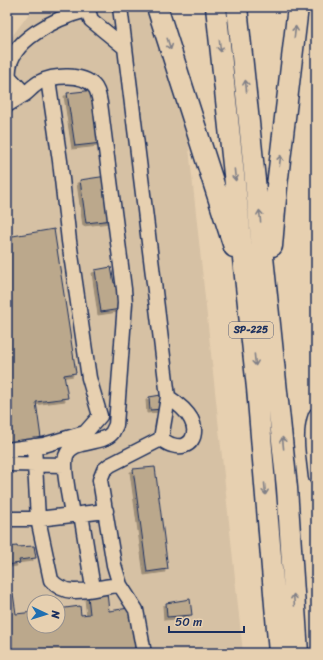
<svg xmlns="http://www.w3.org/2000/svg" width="323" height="660" font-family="Sriracha,sans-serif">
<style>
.built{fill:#d6c1a4;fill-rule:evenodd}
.building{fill:#bba88c;stroke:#1b2f5e;filter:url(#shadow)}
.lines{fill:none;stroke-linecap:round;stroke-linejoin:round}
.minor-casing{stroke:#1b2f5e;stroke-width:17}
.highway-casing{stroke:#1b2f5e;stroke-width:23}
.minor{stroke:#e7d0b0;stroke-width:14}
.highway{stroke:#e7d0b0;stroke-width:20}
.oneway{stroke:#818087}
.labels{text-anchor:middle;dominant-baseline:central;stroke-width:4;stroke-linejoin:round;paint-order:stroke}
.shield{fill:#e7d0b0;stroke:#585f77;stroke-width:1}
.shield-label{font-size:10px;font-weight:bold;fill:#1b2f5e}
</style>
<defs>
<filter id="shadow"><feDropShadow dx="-3" dy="3" stdDeviation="0" flood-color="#0004"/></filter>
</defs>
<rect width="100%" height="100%" fill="#e7d0b0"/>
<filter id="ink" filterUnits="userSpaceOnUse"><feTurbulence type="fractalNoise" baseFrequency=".025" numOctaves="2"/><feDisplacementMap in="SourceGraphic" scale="8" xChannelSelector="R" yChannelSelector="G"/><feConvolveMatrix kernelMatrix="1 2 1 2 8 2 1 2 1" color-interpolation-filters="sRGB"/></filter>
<g filter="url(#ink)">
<path class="built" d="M34,7H146L186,120L243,653H7V43ZM34,602H58V626H34Z"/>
<path class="building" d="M94,90L102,143L75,146L67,93Z
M107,176L113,220L86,223L80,180Z
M54,229L76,373L64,375L68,398L36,402L41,438L7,443V237Z
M111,267L114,283H117L121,309L101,312L95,270Z
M161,395L163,409L150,410L149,397Z
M155,467L168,569L147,572L133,469Z
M17,546V547L34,546L36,558L19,560L20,563L7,565V547Z
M7,593H13L16,614L34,612V626H58V609L80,606L81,615L90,614L88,596L107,593L109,611L129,608L136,653H7Z
M190,599L192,615L167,617L166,603Z"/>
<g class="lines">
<defs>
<path id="minor" d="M87,7L91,20L123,46
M120,7L168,397C177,403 186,410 191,419C199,434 191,451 172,445C168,444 164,441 161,439L110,465L104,470L100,480L114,565L120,585L136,610L144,653
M25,94C30,90 34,85 40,82C54,75 82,73 94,86C98,90 99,97 100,103L124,289L125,303L116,425C115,427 113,431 112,433C101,446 72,438 66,456C62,470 70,499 72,515
M7,105L25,94L9,77C4,41 59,17 87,10
M316,415C309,433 314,457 316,477
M161,439L168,397
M34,446L38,519L51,580C68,601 97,586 120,585
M7,450L44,445L85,433L100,416L89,378L69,241L60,161L48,79
M7,464L65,465
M81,514L93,588
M7,519H38L106,511"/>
<path id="highway" d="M157,7L234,247
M216,7L257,388L279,653
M237,7L287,488L298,653
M272,246L277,186L298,7"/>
</defs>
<use href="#minor" class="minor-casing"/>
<use href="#highway" class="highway-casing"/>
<use href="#minor" class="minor"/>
<use href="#highway" class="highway"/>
</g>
<defs><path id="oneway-shaft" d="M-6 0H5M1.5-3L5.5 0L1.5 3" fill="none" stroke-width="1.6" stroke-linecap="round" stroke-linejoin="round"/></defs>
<g class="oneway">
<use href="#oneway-shaft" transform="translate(295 32) rotate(-83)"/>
<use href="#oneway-shaft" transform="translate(169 44) rotate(72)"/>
<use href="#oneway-shaft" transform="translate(220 46) rotate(84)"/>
<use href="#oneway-shaft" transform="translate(246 86) rotate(-96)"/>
<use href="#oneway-shaft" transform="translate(280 161) rotate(-83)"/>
<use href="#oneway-shaft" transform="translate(235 175) rotate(84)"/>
<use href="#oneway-shaft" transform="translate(260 216) rotate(-96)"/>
<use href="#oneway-shaft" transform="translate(255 360) rotate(84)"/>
<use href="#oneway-shaft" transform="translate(283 443) rotate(-96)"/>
<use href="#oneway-shaft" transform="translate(265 489) rotate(85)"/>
<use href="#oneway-shaft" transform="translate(294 600) rotate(-94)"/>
</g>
</g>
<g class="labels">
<rect class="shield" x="229" y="322" width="44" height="16" rx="3"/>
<g class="shield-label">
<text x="251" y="330">SP-225</text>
</g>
</g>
<rect width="323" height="660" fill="none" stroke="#e7d0b0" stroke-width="24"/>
<rect x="12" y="12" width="299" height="636" fill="none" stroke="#1b2f5e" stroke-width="1.5" filter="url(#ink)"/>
<g transform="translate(46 614) rotate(94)"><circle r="19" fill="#e7d0b0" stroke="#95908f"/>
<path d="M0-3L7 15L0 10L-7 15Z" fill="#1f6fb2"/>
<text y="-6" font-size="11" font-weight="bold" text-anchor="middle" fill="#1b2f5e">N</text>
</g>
<path d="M169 626v6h75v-6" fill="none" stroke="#1b2f5e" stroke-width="2"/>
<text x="175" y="626" font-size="12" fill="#1b2f5e" stroke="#e7d0b0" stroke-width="3" paint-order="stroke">50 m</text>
</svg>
